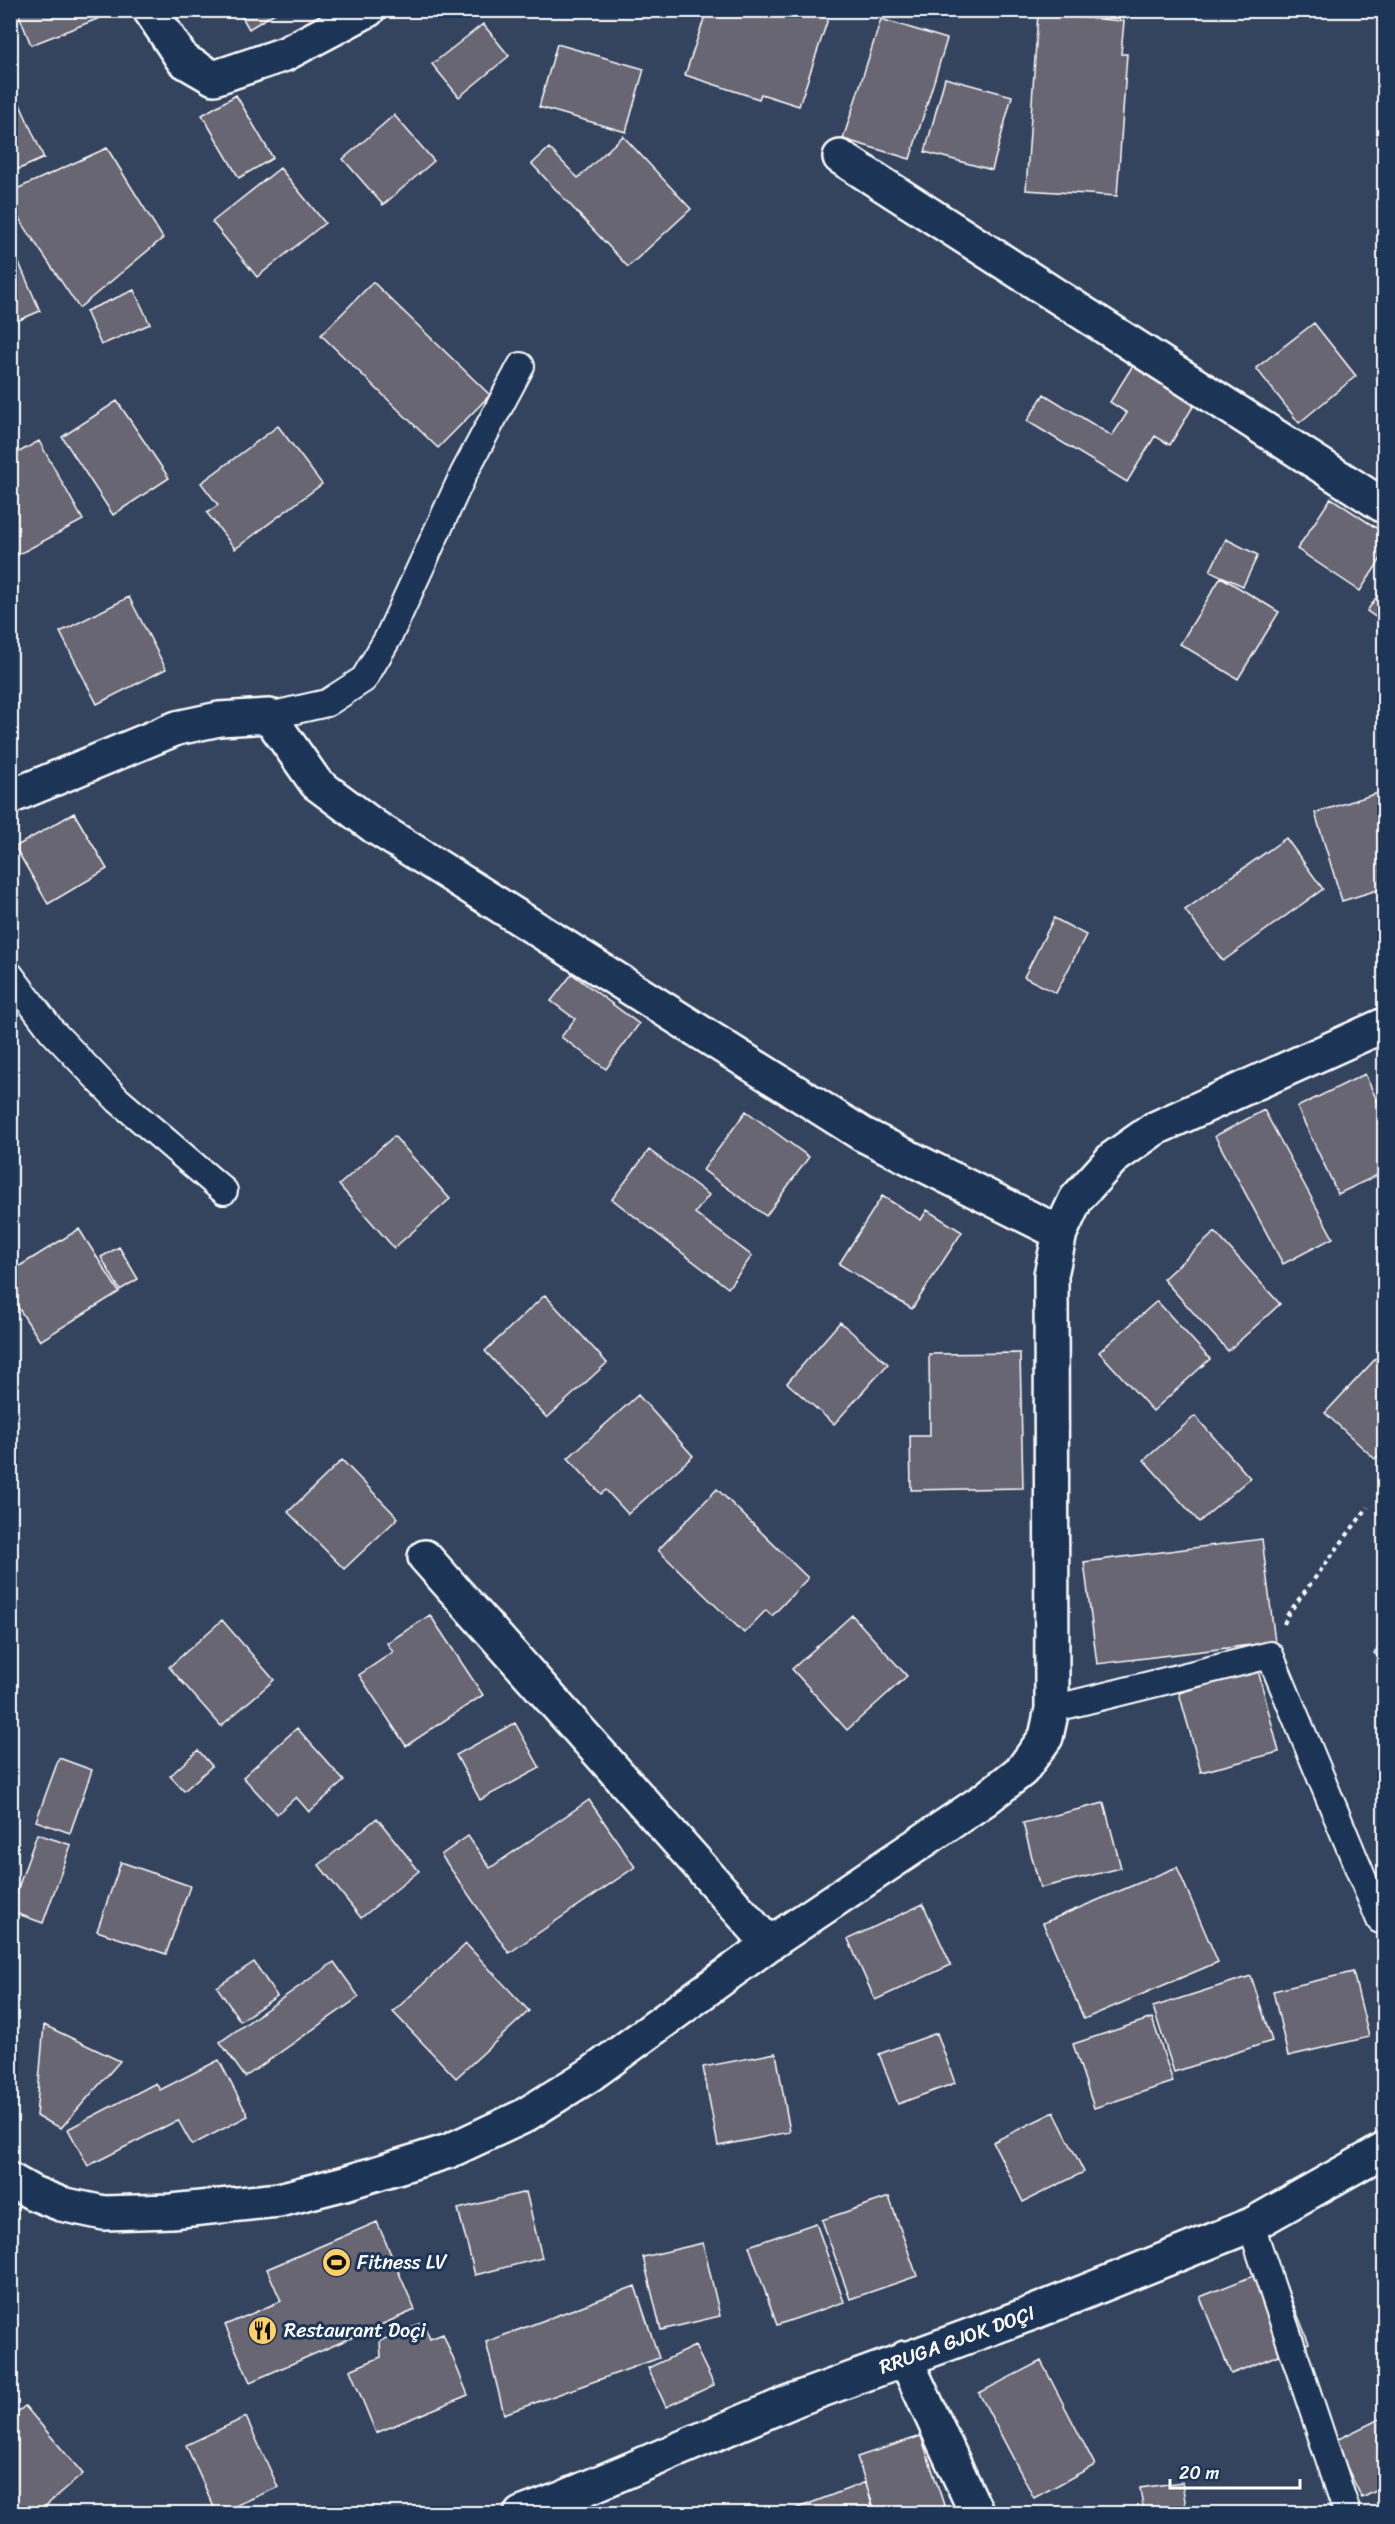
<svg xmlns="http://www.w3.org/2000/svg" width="1395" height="2524" font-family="Sriracha,sans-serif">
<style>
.building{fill:#696673;stroke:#fff;stroke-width:1.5}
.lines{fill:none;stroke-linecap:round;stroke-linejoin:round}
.service-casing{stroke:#fff;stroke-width:30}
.minor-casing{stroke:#fff;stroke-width:38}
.path{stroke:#fff;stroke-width:4;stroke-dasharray:4.5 4.5;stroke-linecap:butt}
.service{stroke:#1d3557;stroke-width:26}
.minor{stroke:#1d3557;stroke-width:33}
.labels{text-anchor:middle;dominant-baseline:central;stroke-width:6;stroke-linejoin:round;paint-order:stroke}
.poi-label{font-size:20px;fill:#fff;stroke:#1d3557;text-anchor:start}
.street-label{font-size:20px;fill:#fff;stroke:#1d3557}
</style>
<rect width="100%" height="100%" fill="#34445f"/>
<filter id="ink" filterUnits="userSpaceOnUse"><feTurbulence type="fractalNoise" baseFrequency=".0167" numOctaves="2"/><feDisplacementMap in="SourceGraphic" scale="12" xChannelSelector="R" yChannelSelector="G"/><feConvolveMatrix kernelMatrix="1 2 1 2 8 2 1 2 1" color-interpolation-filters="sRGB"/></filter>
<g filter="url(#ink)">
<path class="building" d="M17,10H103L105,16L31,45Z
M238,10H280L249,29Z
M707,10H831L799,106L761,94L759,99L685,75Z
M1038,14L1124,21L1121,54H1127L1117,196L1026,190Z
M881,19L947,39L910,159L843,139Z
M483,24L509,56L459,97L432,64Z
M557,44L644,69L626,132L539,107Z
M945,78L1012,96L992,170L925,152Z
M10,82L44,158L10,173Z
M236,95L273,158L239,178L202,115Z
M394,115L434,161L383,205L343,159Z
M623,136L691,209L628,267L532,164L549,148L578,178Z
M107,148L163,238L79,308L10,205V192Z
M280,168L325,223L257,277L212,222Z
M10,242L40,311L10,324Z
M373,282L490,395L438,448L321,335Z
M134,290L150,324L101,345L86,311Z
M1314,323L1356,376L1299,423L1256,368Z
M1135,362L1197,400L1170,445L1155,436L1127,482L1027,421L1044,394L1112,436L1127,413L1110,402Z
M117,401L169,478L113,515L62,437Z
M278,426L322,484L235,549L207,513L218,505L201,483Z
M39,441L83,520L10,559V457Z
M1331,498L1384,533V554L1360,591L1297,549Z
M1226,539L1258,555L1243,586L1210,571Z
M1221,577L1279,612L1238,679L1180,644Z
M1384,586V623L1367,611Z
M129,597L166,669L97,704L60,632Z
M1384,791V888L1342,901L1315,813Z
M74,813L107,869L48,904L15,847Z
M1286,838L1323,889L1223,961L1185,910Z
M1054,918L1086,935L1056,993L1024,977Z
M572,974L639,1024L606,1069L561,1037L575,1019L551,1001Z
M1365,1074L1384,1116V1172L1338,1194L1297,1107Z
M1264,1110L1333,1238L1283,1264L1215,1136Z
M746,1111L809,1157L766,1216L703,1170Z
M10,1119L17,1133L10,1136Z
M394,1136L450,1199L394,1248L339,1185Z
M649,1150L709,1195L695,1213L752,1256L728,1288L612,1199Z
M882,1196L921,1220L927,1210L962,1232L912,1309L839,1264Z
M79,1229L119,1292L40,1341L10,1295V1272Z
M1215,1232L1280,1304L1228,1351L1163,1279Z
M119,1247L138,1279L120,1290L101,1257Z
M545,1295L607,1363L547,1418L485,1351Z
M1157,1301L1210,1359L1153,1411L1099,1352Z
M840,1322L888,1364L834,1424L787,1383Z
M1382,1352L1384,1355V1449L1375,1459L1325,1413Z
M1020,1353L1023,1488L911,1490L910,1436H930L929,1354Z
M638,1395L693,1456L628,1514L606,1490L601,1494L568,1458Z
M1195,1416L1250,1478L1199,1522L1144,1460Z
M342,1460L398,1518L344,1569L288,1512Z
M717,1489L808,1578L772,1616L766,1610L744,1633L658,1550Z
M1262,1539L1275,1642L1097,1664L1084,1562Z
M430,1615L483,1695L406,1746L359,1675L393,1652L387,1643Z
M852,1615L907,1676L847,1730L792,1669Z
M222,1620L274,1680L221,1726L169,1667Z
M1384,1642V1662L1374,1653Z
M1258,1670L1279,1752L1201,1772L1179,1693Z
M515,1723L540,1768L480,1800L456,1755Z
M297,1728L344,1781L309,1812L296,1797L277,1814L243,1777Z
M198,1750L212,1766L184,1791L170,1776Z
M59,1758L92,1770L70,1833L36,1821Z
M589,1800L635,1867L509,1953L441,1855L468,1836L490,1868Z
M1104,1803L1121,1868L1040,1888L1023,1823Z
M377,1818L419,1871L361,1918L319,1865Z
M37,1834L71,1845L43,1923L10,1911Z
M121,1862L190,1886L166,1954L97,1931Z
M1177,1867L1218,1962L1084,2019L1043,1923Z
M923,1904L951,1965L875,2000L848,1939Z
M466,1944L529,2011L456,2078L393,2012Z
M254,1962L277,1996L240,2021L217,1987Z
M334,1962L359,1997L245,2077L220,2042Z
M1353,1972L1369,2037L1288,2056L1273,1991Z
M1251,1976L1272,2041L1174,2072L1153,2007Z
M1152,2018L1173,2082L1094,2108L1073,2044Z
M44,2025L120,2061L61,2128L36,2116Z
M937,2033L955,2083L898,2104L879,2054Z
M776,2053L790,2132L718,2146L703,2067Z
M219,2060L248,2116L192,2145L178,2120L88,2166L68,2129L156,2083L160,2090Z
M1054,2112L1084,2172L1023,2202L993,2142Z
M526,2192L542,2258L475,2275L458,2209Z
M889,2197L917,2276L850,2299L822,2220Z
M377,2222L415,2310L250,2382L225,2325L281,2301L267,2269Z
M816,2223L844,2302L777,2325L749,2246Z
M703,2243L720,2316L661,2330L643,2257Z
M1278,2266L1309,2343L1231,2374L1200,2297Z
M635,2286L659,2358L504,2414L486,2342Z
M423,2322L430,2339L443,2334L468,2395L376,2433L350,2370L381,2357L380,2341Z
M695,2346L714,2385L666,2407L648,2368Z
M1041,2361L1095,2465L1034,2498L979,2393Z
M25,2406L83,2474L36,2514H20L10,2503V2418Z
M246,2417L278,2487L217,2514L186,2445Z
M1384,2417V2487L1362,2498L1334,2441Z
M921,2436L947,2514H876L857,2457Z
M866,2482L874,2514H782Z
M1182,2482L1187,2514H1144L1140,2488Z"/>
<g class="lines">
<defs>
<path id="service" d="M269,716L327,703L364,679L388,638L464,473L521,366
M10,975L52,1031L118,1100L224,1191
M1052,1709L1270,1655L1380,1920
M1251,2225L1345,2506"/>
<path id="minor" d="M150,10L183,60L214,78L285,54L368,10
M840,157L1384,506
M10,797L177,728L219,719L269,716L316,783L375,827L862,1134L1060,1233
M425,1557L769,1944
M10,2180L33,2193L61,2204L104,2213L171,2211L279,2200L345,2183L449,2151L522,2117L591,2074L769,1944L984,1800L1022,1770L1046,1737L1052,1709L1051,1275L1060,1233L1076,1199L1113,1158L1154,1129L1384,1025
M905,2358L977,2514
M521,2514L561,2499L797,2399L1032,2313L1251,2225L1384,2150"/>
</defs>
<use href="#service" class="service-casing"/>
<use href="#minor" class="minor-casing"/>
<path class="path" d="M1284,1624L1288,1614L1368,1507"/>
<use href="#service" class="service"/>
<use href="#minor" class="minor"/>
</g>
</g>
<defs>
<symbol id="stadium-disc" viewBox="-11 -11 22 22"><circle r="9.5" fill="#ffd166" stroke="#1d3557"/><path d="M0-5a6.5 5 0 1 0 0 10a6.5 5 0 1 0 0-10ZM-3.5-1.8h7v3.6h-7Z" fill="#111"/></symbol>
<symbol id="restaurant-disc" viewBox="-11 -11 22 22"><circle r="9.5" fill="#ffd166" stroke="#1d3557"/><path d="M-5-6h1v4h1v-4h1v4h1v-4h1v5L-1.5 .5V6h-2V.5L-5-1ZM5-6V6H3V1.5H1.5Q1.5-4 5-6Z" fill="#111"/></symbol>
</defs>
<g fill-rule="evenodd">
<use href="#stadium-disc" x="320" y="2246" width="33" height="33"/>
<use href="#restaurant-disc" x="246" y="2314" width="33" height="33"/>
</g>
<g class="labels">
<g class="poi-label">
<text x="357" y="2262">Fitness LV</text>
<text x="284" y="2330">Restaurant Doçi</text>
</g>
<g class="street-label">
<text transform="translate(957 2340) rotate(-20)">RRUGA GJOK DOÇI</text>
</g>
</g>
<rect width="1395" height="2524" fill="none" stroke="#1d3557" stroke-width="36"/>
<rect x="18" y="18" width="1359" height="2488" fill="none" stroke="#fff" stroke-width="2" filter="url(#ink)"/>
<path d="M1170 2479v9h130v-9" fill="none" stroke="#ffffff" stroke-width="3"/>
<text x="1179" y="2479" font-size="18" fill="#ffffff" stroke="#1d3557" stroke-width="4.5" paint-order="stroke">20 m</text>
</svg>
